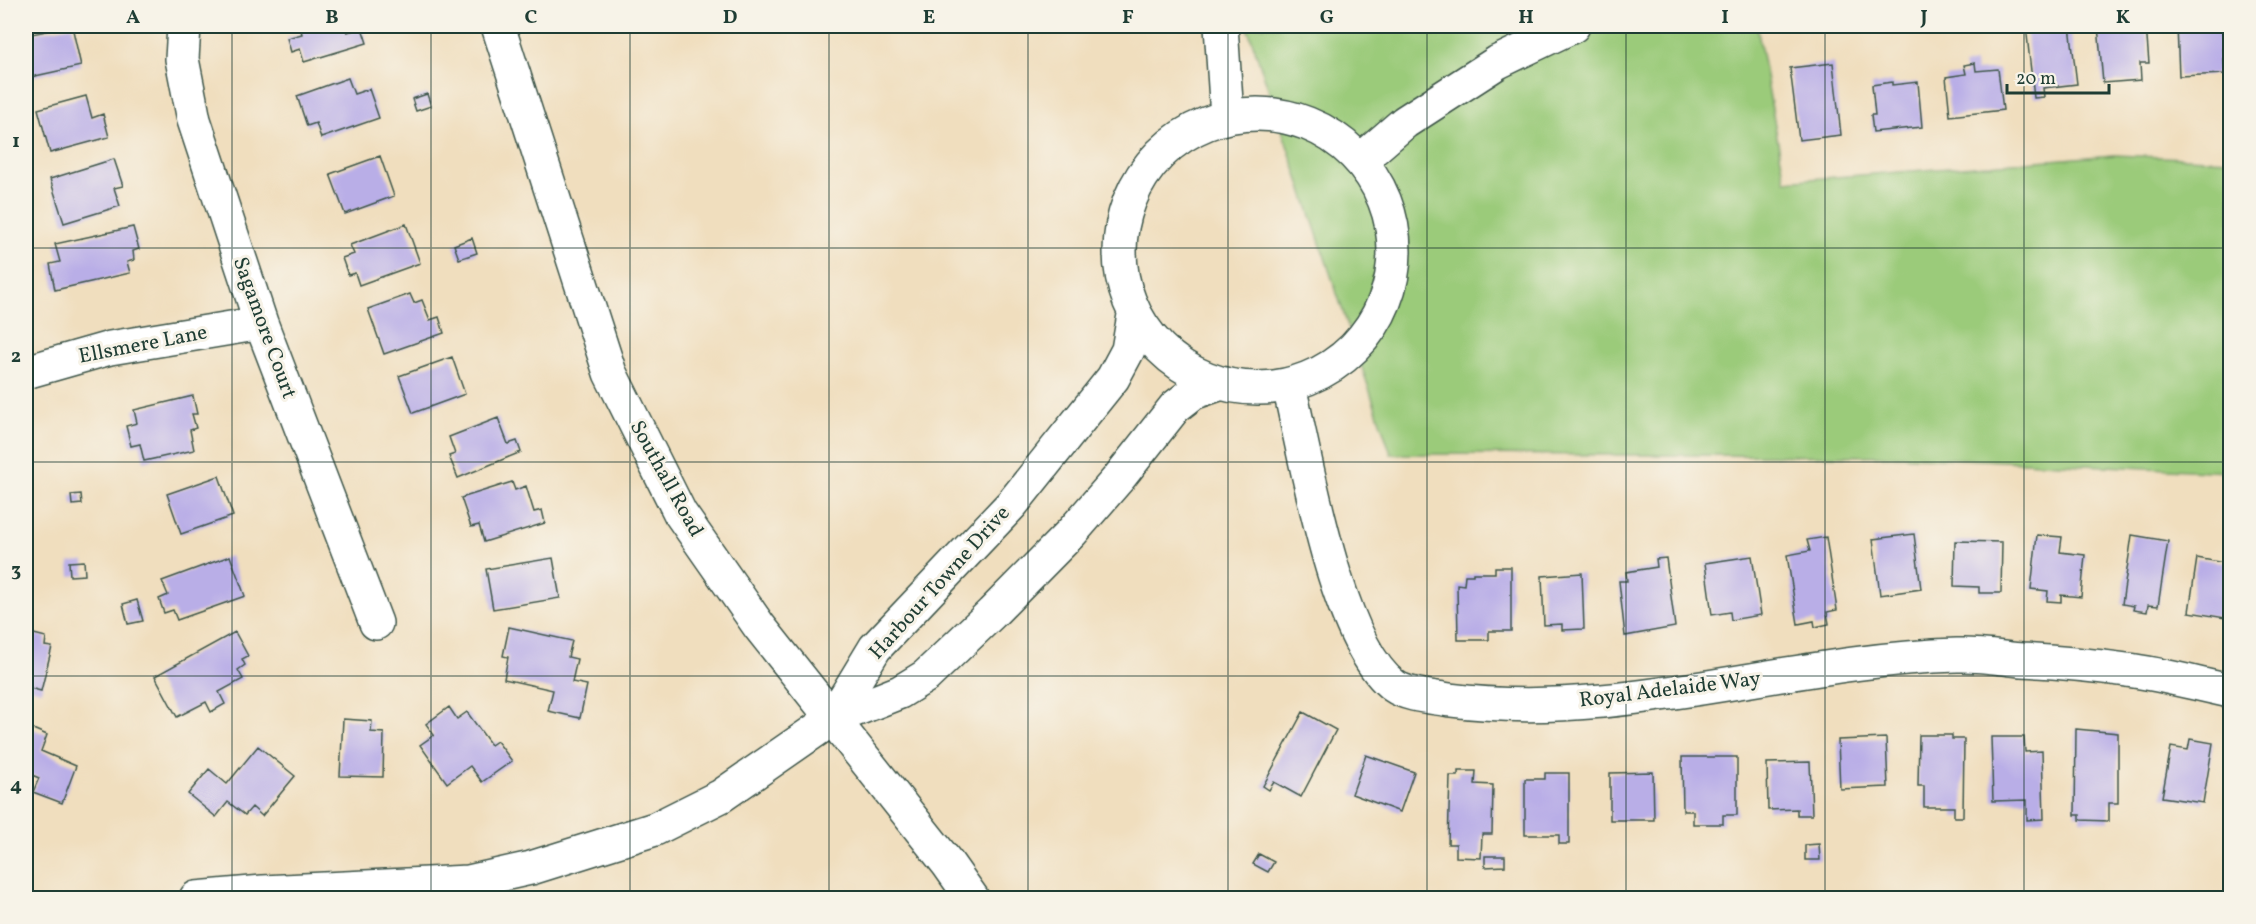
<svg xmlns="http://www.w3.org/2000/svg" width="2256" height="924" font-family="Vollkorn,serif">
<style>
.green{fill:#9bcb7a;stroke:#5d8457;stroke-width:1.5}
.building{fill:#b9aee7}
.lines{fill:none;stroke-linecap:round;stroke-linejoin:round}
.minor-casing{stroke:#3e5549;stroke-width:36}
.minor{stroke:#fff;stroke-width:33}
.grid{fill:none;stroke:#1f3d34;stroke-width:1.5;stroke-opacity:0.55}
.labels{text-anchor:middle;dominant-baseline:central;stroke-width:6;stroke-linejoin:round;paint-order:stroke}
.street-label{font-size:21px;fill:#1f3d34;stroke:#f7f3e8}
.neatline{fill:none;stroke:#1f3d34;stroke-width:2}
.grid-label{font-size:20px;text-anchor:middle;font-weight:bold;fill:#1f3d34}
</style>
<rect width="100%" height="100%" fill="#f7f3e8"/>
<filter id="ink" filterUnits="userSpaceOnUse"><feTurbulence type="fractalNoise" baseFrequency=".0167" numOctaves="2"/><feDisplacementMap in="SourceGraphic" scale="12" xChannelSelector="R" yChannelSelector="G"/><feConvolveMatrix kernelMatrix="1 2 1 2 8 2 1 2 1" color-interpolation-filters="sRGB"/></filter>
<filter id="wash" filterUnits="userSpaceOnUse"><feTurbulence type="fractalNoise" baseFrequency=".008" numOctaves="4" result="noise"/><feDisplacementMap in="SourceGraphic" scale="24" xChannelSelector="R" yChannelSelector="G"/><feGaussianBlur stdDeviation="1.35" result="paint"/><feColorMatrix in="noise" values="0 0 0 0 0 0 0 0 0 0 0 0 0 0 0 0 0 1.4 0 .05"/><feComposite in="paint" operator="in"/></filter>
<g filter="url(#wash)">
<rect width="100%" height="100%" fill="#f0debe"/>
<path class="green" d="M1247,26H1757L1785,181L2114,155L2230,160V472L1898,456L1391,454Z"/>
<g id="blocks">
<path class="building" d="M72,26L81,66L26,78V35Z
M300,26H345L347,32L362,28L367,43L304,62L300,49L291,52L287,38L302,34Z
M2026,26H2070L2077,84L2043,88L2044,97L2034,98Z
M2098,26H2146L2149,63H2140L2141,80L2103,83Z
M2177,26H2222L2225,74L2179,76Z
M1833,63L1841,135L1799,140L1790,68Z
M1975,63L1976,71L1998,69L2003,110L1950,116L1946,77L1966,74L1964,65Z
M348,78L354,94L369,89L379,118L321,138L316,123L307,126L297,96Z
M1892,82V85L1918,82L1922,127L1873,132L1871,115H1875L1872,85Z
M427,94L431,106L416,111L412,99Z
M86,96L92,118L103,114L109,137L50,153L38,109Z
M380,156L394,196L345,214L330,174Z
M114,159L123,186L114,188L120,206L64,223L50,179Z
M406,224L420,263L359,285L355,273L348,275L342,258L354,254L350,245Z
M133,227L139,249L133,251L134,260L127,262L130,273L55,290L50,264L60,262L55,244Z
M472,238L477,253L459,259L454,245Z
M410,294L414,303L422,300L430,320L439,317L444,333L384,354L368,309Z
M452,357L465,394L413,413L399,376Z
M193,396L197,414H192L196,428L190,430L194,450L144,461L140,444L131,446L126,426L137,423L134,410Z
M498,418L508,444L517,441L521,452L458,478L449,456L455,454L449,437Z
M219,476L233,516L181,534L167,494Z
M512,482L515,490L526,486L534,512L542,510L545,523L484,542L479,525L471,527L461,498Z
M81,494L82,504L72,505L71,495Z
M1914,534L1921,589L1880,595L1873,539Z
M2037,535L2062,537L2060,552L2085,555L2081,597L2061,595V602L2047,601L2048,591L2031,589Z
M2132,535L2168,541L2158,606L2148,605L2147,612L2133,610L2134,606L2122,604Z
M1826,537L1837,610L1827,612L1829,624L1815,627L1814,621L1798,624L1787,555L1810,551L1807,540Z
M1955,541L2002,542L2001,593H1979V587L1954,586Z
M230,556L245,596L177,620L173,610L164,613L159,599L168,595L162,581Z
M1752,556L1761,615L1731,620L1730,612L1712,615L1705,563Z
M553,558L560,598L493,609L486,569Z
M1666,558L1675,627L1625,636L1619,581H1627L1626,572L1657,567L1656,559Z
M2197,558L2230,564L2225,618L2189,612Z
M84,561L85,575L70,576L69,562Z
M1495,567H1511V631H1489V640H1458L1457,584L1464,585L1465,575H1473V573H1495Z
M1582,573L1584,629L1562,630V624L1544,625L1542,576Z
M137,600L143,621L128,624L123,604Z
M509,627L572,641L568,657L577,659L572,682L587,685L580,718L548,711L553,690L504,679L508,657L503,656Z
M26,632L46,637L45,646L52,647L41,691L26,687Z
M235,632L248,656L242,659L245,665L238,670L243,679L219,692L225,704L211,712L206,702L177,717L155,676Z
M449,707L457,719L467,712L491,745L497,741L512,761L482,782L470,766L447,783L420,745L434,735L426,724Z
M1303,712L1336,730L1301,797L1274,782L1269,790L1263,786Z
M343,719L372,721L371,732L384,733L383,777L340,776Z
M26,726L47,735L41,751L76,766L62,803L33,792L39,778L32,775L26,785Z
M2076,729L2118,733V803H2109V821L2080,820V815H2075Z
M1919,735H1952V739H1964L1963,817H1954V807H1924V786H1918Z
M1991,737H2024L2025,752L2042,751L2044,819L2027,820V800L1993,801Z
M1886,738L1888,787L1840,789L1838,740Z
M2190,739L2213,743L2203,803L2162,797L2171,747L2188,750Z
M258,746L295,776L262,816L252,807L245,815L228,802L216,817L188,794L209,769L227,784Z
M1366,755L1414,772L1400,812L1352,794Z
M1682,757H1737V815H1723V824H1693V811H1683Z
M1810,762L1812,815H1797V809L1768,810L1767,763Z
M1458,771H1476L1475,784L1493,785L1492,834H1482L1481,858L1456,857V844H1448L1450,776H1458Z
M1653,772L1654,820H1610V773Z
M1545,773H1569V844H1559V835H1525V779H1545Z
M2227,779H2230V827H2227Z
M1819,844L1820,860H1805V845Z
M1259,854L1274,862L1268,872L1253,864Z
M1485,856H1505V866L1485,867Z"/>
</g>
</g>
<g filter="url(#ink)">
<use href="#blocks" fill-opacity="0" stroke="#3e5549" stroke-width="1.5"/>
<g class="lines">
<defs>
<path id="minor" d="M184,26L182,59L194,120L261,323L376,623
M498,26L610,373L680,513L759,626L948,864L972,898
M1221,26L1227,117
M1120 251a137 137 0 1 1 274 0a137 137 0 1 1-274 0Z
M1361,160L1405,122L1498,62L1573,26
M26,372L110,348L261,323
M1289,386C1306,458 1336,643 1394,686C1408,696 1434,697 1450,700C1622,722 1787,660 1957,655C1979,654 2001,658 2022,660C2057,662 2092,665 2127,670C2162,674 2196,684 2230,691
M832,719L875,648L1012,504L1113,378L1128,350L1134,315
M196,898L263,892L468,882L531,868L655,829L721,796L832,719L900,692L926,676L992,613L1072,532L1118,479L1175,407L1193,393L1219,384"/>
</defs>
<use href="#minor" class="minor-casing"/>
<use href="#minor" class="minor"/>
</g>
</g>
<path class="grid" d="M232,26V898M431,26V898M630,26V898M829,26V898M1028,26V898M1228,26V898M1427,26V898M1626,26V898M1825,26V898M2024,26V898M26,248H2230M26,462H2230M26,676H2230"/>
<g class="labels">
<g class="street-label">
<text transform="translate(264 328) rotate(70)">Sagamore Court</text>
<text transform="translate(143 345) rotate(-11)">Ellsmere Lane</text>
<text transform="translate(666 479) rotate(61)">Southall Road</text>
<text transform="translate(940 583) rotate(-48)">Harbour Towne Drive</text>
<text transform="translate(1670 690) rotate(-7)">Royal Adelaide Way</text>
</g>
</g>
<rect width="2256" height="924" fill="none" stroke="#f7f3e8" stroke-width="66"/>
<path d="M2007 84v9h102v-9" fill="none" stroke="#1f3d34" stroke-width="3"/>
<text x="2016" y="84" font-size="18" fill="#1f3d34" stroke="#f7f3e8" stroke-width="4.5" paint-order="stroke">20 m</text>
<rect x="33" y="33" width="2190" height="858" class="neatline"/>
<g class="grid-label">
<text x="133" y="23">A</text>
<text x="332" y="23">B</text>
<text x="531" y="23">C</text>
<text x="730" y="23">D</text>
<text x="929" y="23">E</text>
<text x="1128" y="23">F</text>
<text x="1327" y="23">G</text>
<text x="1526" y="23">H</text>
<text x="1725" y="23">I</text>
<text x="1924" y="23">J</text>
<text x="2123" y="23">K</text>
<text x="16" y="147">1</text>
<text x="16" y="362">2</text>
<text x="16" y="576">3</text>
<text x="16" y="791">4</text>
</g>
</svg>
